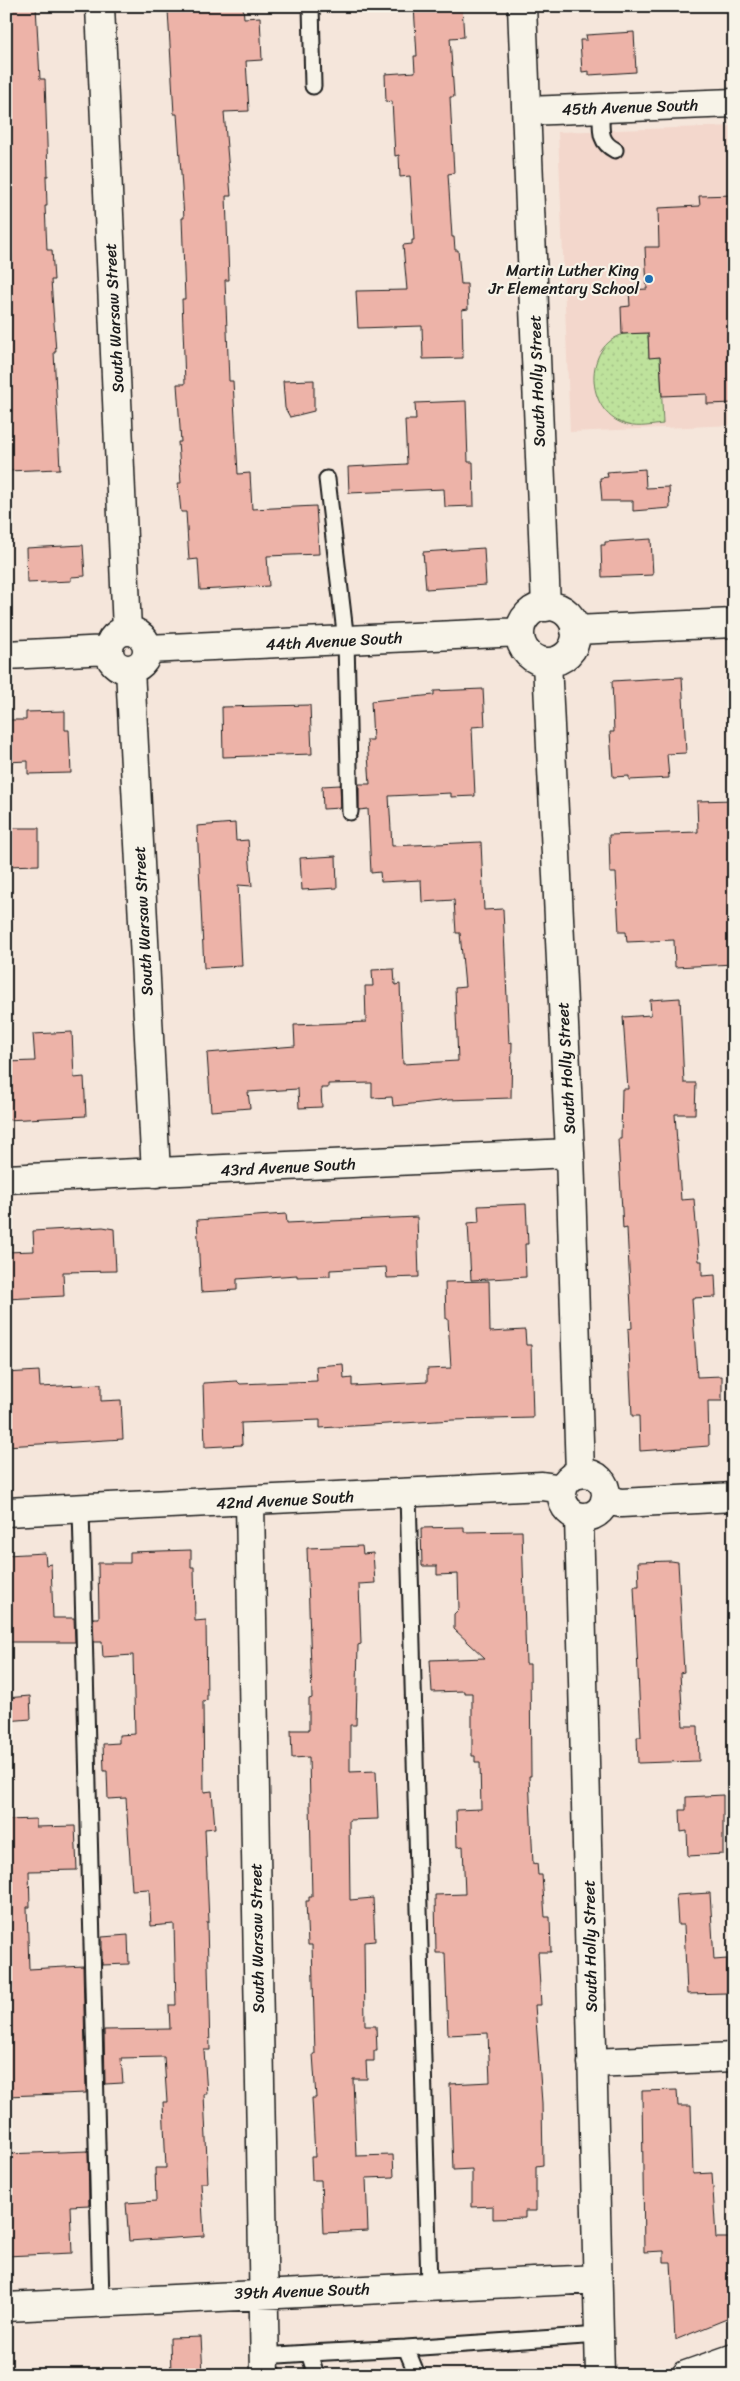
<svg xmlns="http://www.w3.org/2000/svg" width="740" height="2381" font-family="Sriracha,sans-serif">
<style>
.built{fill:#f3d7cc}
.grass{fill:url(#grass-dots);stroke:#6d7f5c}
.building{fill:#edb3a8;stroke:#1c1c1c}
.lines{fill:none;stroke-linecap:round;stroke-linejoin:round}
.service-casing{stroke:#1c1c1c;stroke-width:19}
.minor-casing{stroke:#1c1c1c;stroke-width:31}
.secondary-casing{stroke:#1c1c1c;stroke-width:31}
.service{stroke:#f7f3e8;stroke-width:15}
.minor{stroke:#f7f3e8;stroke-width:28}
.secondary{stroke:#f7f3e8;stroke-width:28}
.poi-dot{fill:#1f6fb2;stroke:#f7f3e8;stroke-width:2}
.labels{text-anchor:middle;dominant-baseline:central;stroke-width:4.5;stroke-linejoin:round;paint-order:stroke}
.street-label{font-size:16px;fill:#1c1c1c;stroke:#f7f3e8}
.poi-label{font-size:16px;fill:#1c1c1c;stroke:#f7f3e8;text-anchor:end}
</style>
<defs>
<pattern id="grass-dots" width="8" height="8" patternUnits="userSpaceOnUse" patternTransform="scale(1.25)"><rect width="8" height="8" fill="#bee29c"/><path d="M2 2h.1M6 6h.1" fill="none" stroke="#a3c186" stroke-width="1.8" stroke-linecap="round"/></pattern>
</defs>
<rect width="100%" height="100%" fill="#f5e6db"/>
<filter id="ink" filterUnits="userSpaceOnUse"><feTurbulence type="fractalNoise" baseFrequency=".02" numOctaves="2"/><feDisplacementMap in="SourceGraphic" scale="10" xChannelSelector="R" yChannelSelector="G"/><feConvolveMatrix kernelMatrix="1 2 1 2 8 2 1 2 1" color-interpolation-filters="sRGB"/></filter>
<g filter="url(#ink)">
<path class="built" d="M734,126V425L570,432L558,132Z"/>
<path class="grass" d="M648,333L649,357H660L663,424C653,425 639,428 628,425C587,416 581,350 621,335C628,332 640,334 648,333Z"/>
<path class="building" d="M6,6H36L40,79H45L48,176H46L47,206H45L47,250H52L54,280H51L56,352H54L60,469L6,471V261H12L8,174H6Z
M243,6L244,18L260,17L262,60L246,61L249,111L224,112L231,196H226L229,280H225L229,381H233L238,474L250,473L252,509L316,506L319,554L267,556L269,586L200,590L198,559L189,560L186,512H181L178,483H181L178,442H181L177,384H185L182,299H185L182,218H184L177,114H174L168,10Z
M414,6H462L464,37L450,38L454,97H450L454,173L448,174L452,237H454L455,250H458L461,284H467L468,309L462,310L463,358L423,359L422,326L358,328L356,291L407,290L403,245L412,244V240H414L410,176L400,177L399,155L395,156L392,101L386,102L385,74L415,72L414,56H417Z
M634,32L636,72L589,75V71L582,72L580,40H587L586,35Z
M734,195V403L707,404V394L662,396L660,357L649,358L648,333L622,334L621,307L630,306L629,290L647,289L645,247H659L658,208L700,206L699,196Z
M314,380V411L290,417L285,408L283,381Z
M466,401L468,462H473L474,506L445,507L444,489L349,493L348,467L407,464L405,420H416L415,403Z
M645,469L646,488L669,487L670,508L633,511V501H602L600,478L608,477L607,472Z
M651,539L653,575L602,577L601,545H605V542Z
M83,545L85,576L71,577V581L27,583L26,548Z
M484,548L486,585L426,589L423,552Z
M682,677L686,753L667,754L669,778L629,780V776L613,777L610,732H614L612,681Z
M483,689L485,726L472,727L475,796L451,797V793L389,796L392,846L481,842L484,910L503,909L509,1043L512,1042L511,1098L448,1100L393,1106L392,1097L372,1098V1083L328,1084V1088H321L322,1107L299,1108L298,1089L248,1092L250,1108L211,1111L207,1053L295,1046L294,1025L366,1022L365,986H373L372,970L394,969L395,985L400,984L403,1064L458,1061L455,988L465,987L460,933H456L454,900L422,902L421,880L381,882L380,872L371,873L368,809L359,810V784H370L367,740H373L371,701L434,695V691Z
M310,705L312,754L223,757L222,707Z
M65,711V730H69L71,773L28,774V761L6,762V720H26V712Z
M340,785L341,808L323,809L322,786Z
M734,800V964L675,967L674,940L627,942L626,932H619L616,873H610L609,835L698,832L697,801Z
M235,823L236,841L248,840L252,886L238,885L242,966L204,968L197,826Z
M6,828H39V865L6,866Z
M336,856L337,888L302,890L300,858Z
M680,998L684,1083H696L695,1114H675L681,1200L694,1199L699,1261H702V1276L715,1275L716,1297L692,1298L697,1377L722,1376V1401H708L709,1446L640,1451L639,1416H632L628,1329L632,1328L627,1228L623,1229L618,1139H621L622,1089H628L623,1017L651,1015L650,1000Z
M72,1032L74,1078L84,1077L86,1116L6,1120V1062L35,1061L33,1034Z
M526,1204L528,1244H525L526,1277L471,1280L468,1223L479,1222L478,1206Z
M286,1214L287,1223L417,1217L419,1277L387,1278L386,1267L330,1270V1276L297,1277V1275L237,1279V1290L201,1292L197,1220Z
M103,1227L114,1229L116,1271L63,1272L64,1296L6,1299V1252L34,1251L33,1231Z
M489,1281L490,1332L525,1330L526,1345H531L533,1418L453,1420L320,1428V1420L241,1423L242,1445L205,1447L203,1383L237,1381L240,1384L317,1381L316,1366L343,1364L344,1379L352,1378V1386L427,1382V1369L451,1368L448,1319H446L445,1282Z
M39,1371L40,1387L101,1384V1401L121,1400L123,1439L6,1446V1373Z
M464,1527V1532L522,1531L526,1664H530L531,1776H529L533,1864L537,1863L538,1875H542L545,1917H550L551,1952H538L541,2005H535L542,2103L543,2165L536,2166V2211H525V2218L493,2219V2206L472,2207V2169L453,2170L450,2084L490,2082L488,2033L448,2035L445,1953H436L435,1895L465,1894L463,1846L457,1847L456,1810L481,1809L480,1762H475V1756H472V1693H464V1691L432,1692L430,1660L485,1658L454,1629V1614L459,1609L458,1574L437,1575V1566H422L421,1528Z
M362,1546L363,1554L373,1553L375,1583L359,1584L361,1644L358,1645L356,1725H350V1772L376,1771L378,1819L349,1820L350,1900L373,1898L375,1941L364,1942L365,2026H376L377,2051H374V2061H366L367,2079H353L356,2156L393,2155L394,2177L366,2178L368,2231L323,2233L321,2180H312L311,2157H315L312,2098H316L313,2054H315L312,1945H308L306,1901H309V1897H312L309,1757L292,1758L291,1730H309V1699L312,1698L307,1548Z
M191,1550V1567H194L195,1621L206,1620L207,1700L203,1701L204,1792L212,1791L215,1828L205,1829L209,1922H207L210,2050H204L207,2094H204L208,2183H201L204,2236L129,2241L126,2203L156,2201L155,2168H166L163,2102H167L164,2057L121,2058L123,2083L105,2084L104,2030L170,2029L169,2005H176L174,1924L151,1926L149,1889L132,1890L126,1798L108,1799L107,1771H104L103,1744L119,1743V1735L135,1734L133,1655L103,1657L102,1642H94L93,1618H99L98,1563H130V1552Z
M45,1553L46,1565L51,1564L53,1618H74L75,1642H6V1555Z
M671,1561L678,1562L684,1672L680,1673L683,1726H698L699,1761L638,1763L637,1737H641L634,1586H639L638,1562Z
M30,1696L31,1719L6,1721V1698Z
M723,1795V1854L688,1856L687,1831L681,1832L680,1810H686V1797Z
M36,1819V1827L75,1826L77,1870L29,1871L30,1907H27L29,1969L83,1966L86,2093L6,2096V1820Z
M710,1893L714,1960L727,1959V1993L687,1994L684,1925H678L676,1895Z
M128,1935L129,1964L102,1965V1937Z
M677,2090L678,2106H691L693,2174L712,2173L716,2238H734V2316L675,2340L671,2262H664V2251L644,2252L642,2091Z
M88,2151L89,2205L70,2206L72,2253L6,2256V2154Z
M201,2337L203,2375H171L170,2338Z"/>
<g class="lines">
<defs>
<path id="service" d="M311,6L313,86
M601,108C602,127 597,141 615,150
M327,479L346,641L350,812
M408,1494L429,2286
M81,1509L101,2301
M264,2356L309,2353
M415,2370L406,2348L600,2335
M316,2375L309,2353L406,2348"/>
<path id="minor" d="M100,6L127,631
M522,6L546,607
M527,111L734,103
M520 634a28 28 0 1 1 56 0a28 28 0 1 1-56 0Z
M575,630L734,623
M109 650a19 19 0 1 1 38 0a19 19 0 1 1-38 0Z
M147,649L520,632
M6,655L109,650
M547,662L570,1153L580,1474
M130,669L156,1173
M6,1179L570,1153
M562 1495a22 22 0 1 1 44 0a22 22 0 1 1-44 0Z
M605,1500L621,1503L734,1497
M250,1502L265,2375
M6,1512L542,1486L563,1489
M579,1517L600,2375
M592,2063L734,2057
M6,2307L597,2279"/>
<path id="secondary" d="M686,2375L734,2358"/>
</defs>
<use href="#service" class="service-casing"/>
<use href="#minor" class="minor-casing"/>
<use href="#secondary" class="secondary-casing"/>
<use href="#service" class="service"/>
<use href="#minor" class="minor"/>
<use href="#secondary" class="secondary"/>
</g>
</g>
<circle class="poi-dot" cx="649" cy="279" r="5"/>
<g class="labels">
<g class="street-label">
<text transform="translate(630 107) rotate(-2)">45th Avenue South</text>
<text transform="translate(114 318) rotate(-93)">South Warsaw Street</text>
<text transform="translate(537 381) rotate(-92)">South Holly Street</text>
<text transform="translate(334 641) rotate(-3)">44th Avenue South</text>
<text transform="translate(143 921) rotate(-93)">South Warsaw Street</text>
<text transform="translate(566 1068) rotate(-93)">South Holly Street</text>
<text transform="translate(288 1167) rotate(-3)">43rd Avenue South</text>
<text transform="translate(285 1500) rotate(-3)">42nd Avenue South</text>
<text transform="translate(257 1938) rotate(-91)">South Warsaw Street</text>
<text transform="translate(590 1946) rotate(-91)">South Holly Street</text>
<text transform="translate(302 2291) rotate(-2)">39th Avenue South</text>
</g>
<g class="poi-label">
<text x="639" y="270">Martin Luther King<tspan x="639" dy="18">Jr Elementary School</tspan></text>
</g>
</g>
<rect width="740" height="2381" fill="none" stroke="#f7f3e8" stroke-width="25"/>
<rect x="12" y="12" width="715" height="2356" fill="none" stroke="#1c1c1c" stroke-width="2" filter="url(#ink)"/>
</svg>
